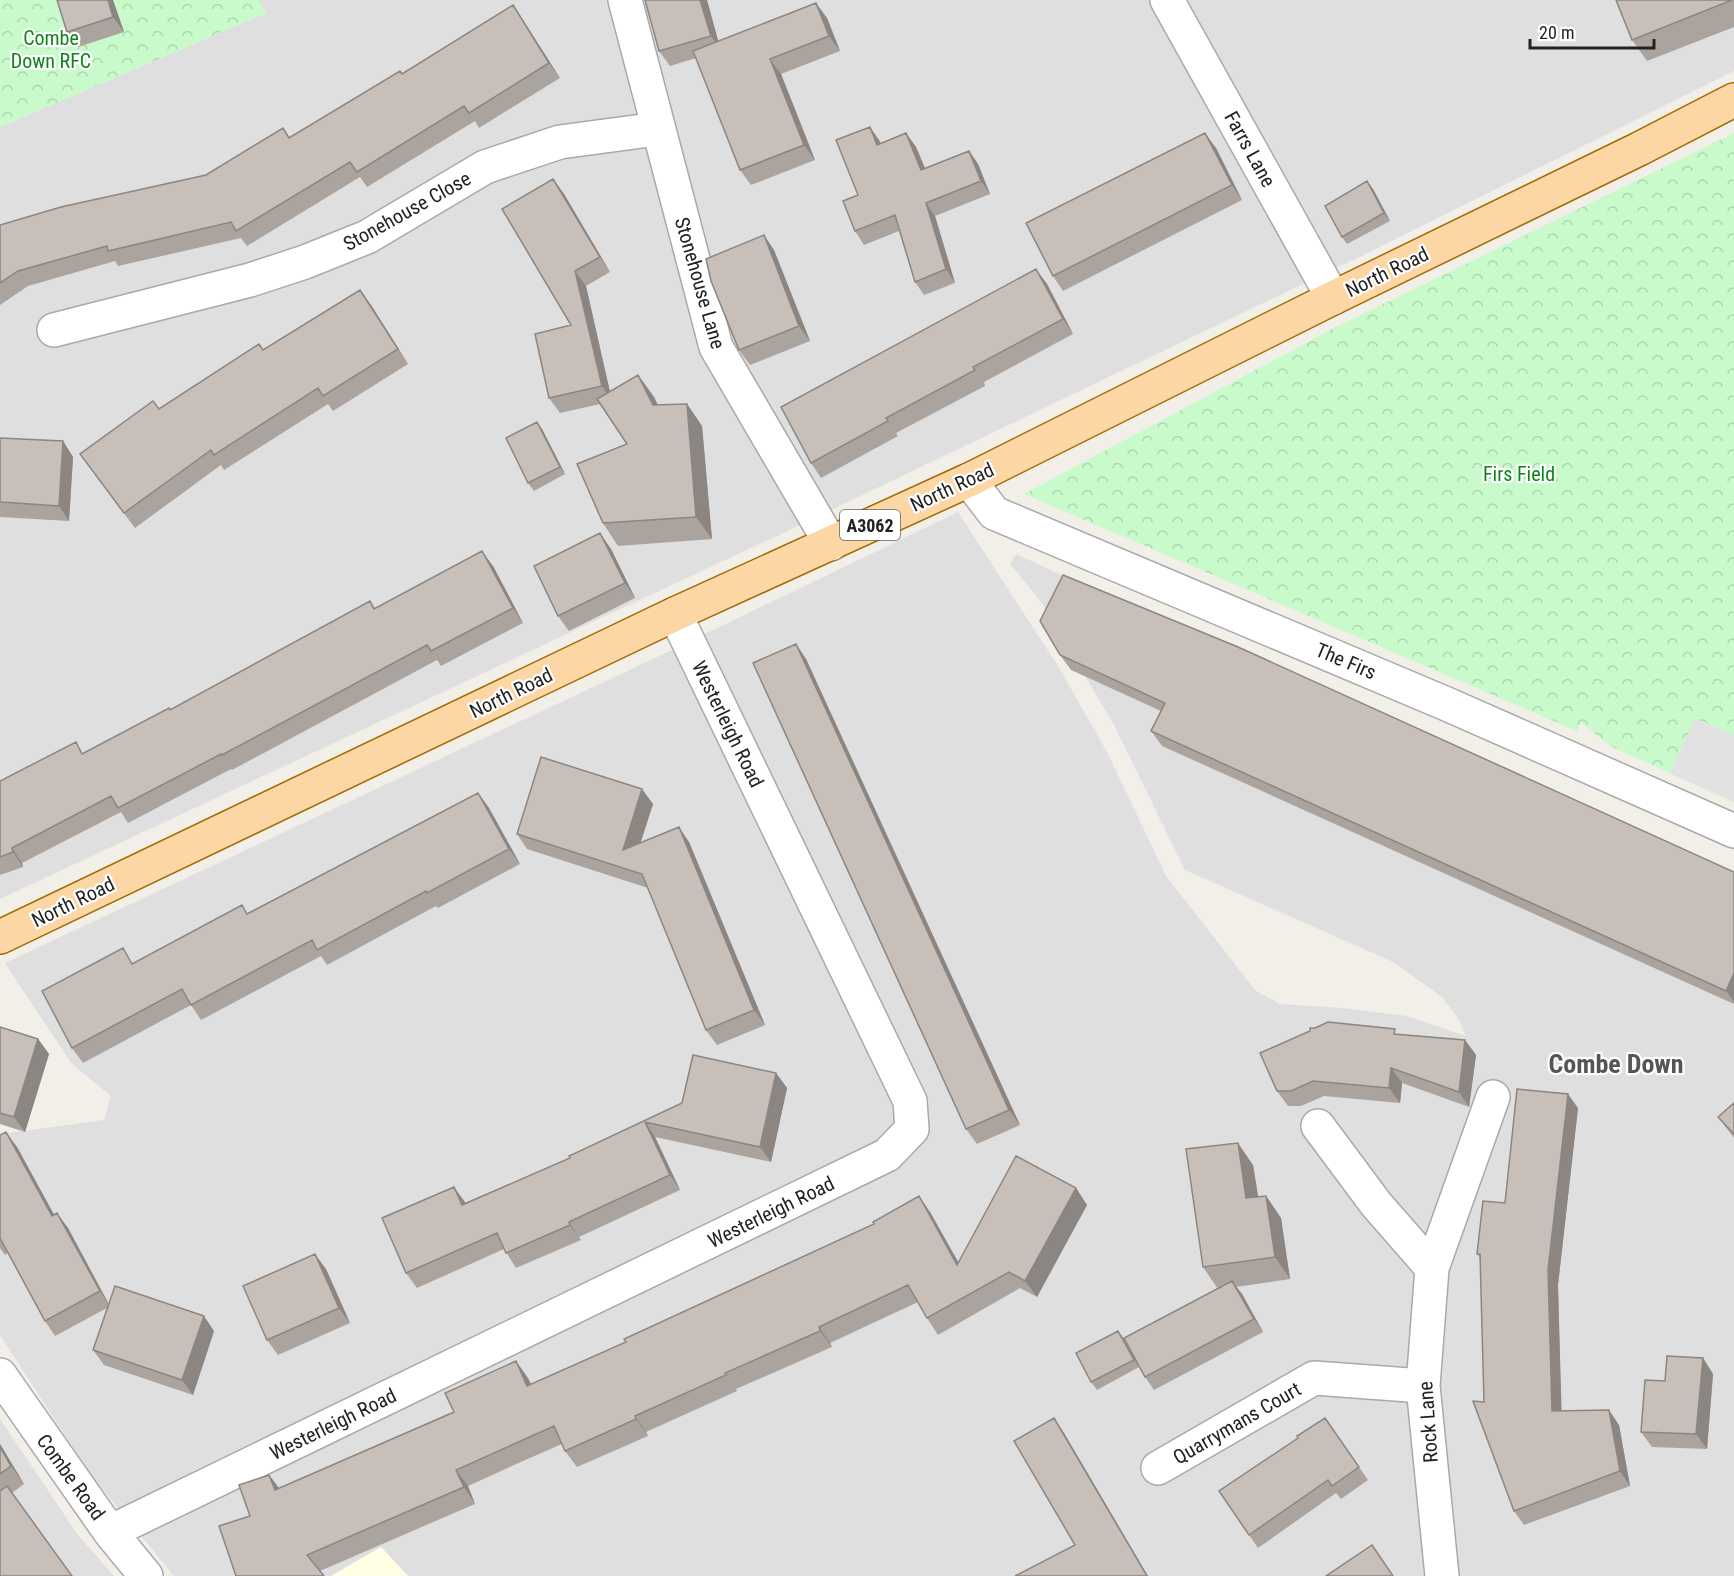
<svg xmlns="http://www.w3.org/2000/svg" width="1734" height="1576" font-family="'Roboto Condensed',sans-serif">
<style>
.residential{fill:#e0dfdf}
.education{fill:#ffffe5}
.park{fill:url(#park-crowns)}
.parking{fill:#e2e2e2}
.lines{fill:none;stroke-linecap:round;stroke-linejoin:round}
.street-casing{stroke:#a9a9a9;stroke-width:36}
.primary-casing{stroke:#a06b00;stroke-width:36}
.street{stroke:#fff;stroke-width:33}
.primary{stroke:#fcd6a4;stroke-width:33}
.wall{fill:#aba49e}
.shaded-wall{fill:#8b8681}
.building{fill:#c7bfb8;stroke:#8b8681;stroke-width:1.5}
.labels{text-anchor:middle;dominant-baseline:central;stroke-width:4.5;stroke-linejoin:round;paint-order:stroke}
.shield{fill:#fff;stroke:#646464;stroke-width:1.5}
.shield-label{font-size:18px;font-weight:bold;fill:#222}
.park-label{font-size:20px;fill:#0c8416;stroke:#fff}
.street-label{font-size:20px;fill:#222;stroke:#fff}
.district-label{font-size:26px;font-weight:bold;fill:#555;stroke:#fff}
</style>
<defs>
<pattern id="park-crowns" width="20" height="18" patternUnits="userSpaceOnUse" patternTransform="scale(1.5)"><rect width="20" height="18" fill="#c8facc"/><path d="M2 6a3 3 0 1 1 6 0M12 15a3 3 0 1 1 6 0" fill="none" stroke="#acd6af"/></pattern>
</defs>
<rect width="100%" height="100%" fill="#f2efe9"/>
<path class="residential" d="M258,0H1734V71L1357,258L781,534L0,899V127L266,13Z
M958,512L1058,666L1107,752L1166,876L1256,991L1280,1004L1342,1008L1407,1016L1466,1036L1458,1018L1442,997L1393,962L1185,870L1114,725L1042,603L1010,564L1016,554L1734,882V1576H408L381,1547L331,1576H174L90,1474L0,1335V1134L104,1120L111,1096L71,1063L5,963L657,657Z
M0,1419L78,1535L114,1576H0Z"/>
<path class="education" d="M381,1547L408,1576H331Z"/>
<path class="park" d="M0,0H258L266,13L0,127Z
M1734,133V802L1610,746L1581,722L1577,731L1024,494L1330,330Z"/>
<path class="parking" d="M1695,718L1734,735V802L1670,773Z"/>
<g class="lines">
<defs>
<path id="street" d="M625,0L716,347L831,544
M1167,0L1333,298
M54,330L250,280L305,262L367,237L485,167L560,142L657,129
M969,480L994,513L1449,705L1734,831
M1318,1126L1376,1204L1432,1268L1423,1386L1442,1576
M1432,1268L1493,1097
M0,1375L110,1532L146,1576
M1158,1468L1314,1378L1423,1386
M110,1532L887,1155L912,1129L910,1101L675,614"/>
<path id="primary" d="M0,937L675,614L969,480L1333,298L1639,149L1734,100"/>
</defs>
<use href="#street" class="street-casing"/>
<use href="#primary" class="primary-casing"/>
<use href="#street" class="street"/>
<use href="#primary" class="primary"/>
</g>
<path class="wall" d="M57,0H113L124,32L78,47L67,32Z
M645,0H707L718,41L827,18L840,51L781,74L815,160L751,185L740,170L696,58L670,66L659,51Z
M1616,0H1734V27L1647,61L1632,40Z
M513,5L560,78L479,128L475,121L367,187L360,177L247,246L241,238L118,266L115,261L28,286L0,305V225L206,175L289,137L402,74Z
M906,133L916,147L925,168L969,151L978,164L990,194L935,216L955,283L924,295L915,282L899,231L864,245L855,231L858,195L879,140L881,143Z
M1216,148L1242,200L1063,291L1053,276Z
M553,179L564,194L610,272L586,286L610,392L638,375L654,397L658,405L687,404L702,426L712,539L618,546L603,523L627,444L600,404L560,413L549,398L571,325Z
M1367,181L1373,189L1390,221L1347,244L1342,237Z
M774,250L810,341L750,365L739,350Z
M1047,284L1073,334L984,382L985,386L896,433L898,436L821,478L811,463Z
M371,305L408,364L333,411L328,404L224,470L221,465L135,528L91,469L159,409L263,350Z
M542,429L565,474L534,491L528,483Z
M0,438L63,441L73,457L69,521L0,517Z
M611,549L635,598L569,631L558,616Z
M493,566L523,623L441,666L437,660L232,770L231,769L128,823L121,812L22,863L23,867L0,875V781L84,753L171,710L370,601L375,608Z
M796,644L806,659L1020,1125L977,1144L966,1129Z
M1060,655L1734,872V1004L1162,746L1151,731L1161,711L1071,670Z
M478,793L489,808L520,864L438,908L436,906L327,965L321,956L201,1020L191,1005L83,1063L72,1048L134,963L248,913Z
M653,804L641,842H689L765,1025L717,1045L706,1030L648,888L527,849L517,834Z
M0,1027L38,1039L49,1054L25,1132L0,1124Z
M1399,1035L1465,1040L1476,1055L1469,1107L1402,1083L1400,1103L1324,1096L1301,1106H1288L1277,1091Z
M776,1073L787,1088L771,1162L655,1137L680,1190L579,1237L581,1240L516,1268L504,1249L417,1288L406,1273L465,1203L570,1158L682,1103Z
M1734,1103V1138L1718,1117Z
M1578,1108L1558,1285L1561,1411L1619,1425L1630,1486L1524,1525L1514,1511L1484,1402L1481,1259L1477,1254L1505,1203Z
M0,1135L17,1147L54,1215L68,1228L109,1304L214,1331L193,1395L104,1365L93,1350L107,1308L55,1336L45,1321L8,1253L5,1255L0,1248Z
M1253,1165L1258,1197L1266,1196L1281,1218L1290,1279L1236,1287L1242,1294L1263,1332L1154,1390L1145,1377L1218,1289L1203,1267Z
M1076,1188L1087,1205L1037,1297L1020,1288L938,1335L927,1318L918,1302L830,1343L832,1347L736,1389L737,1391L646,1432L648,1436L577,1467L565,1451L562,1444L523,1461L468,1486L475,1504L320,1571L250,1516L269,1475L279,1488L454,1412L528,1378L531,1384L930,1212L958,1263Z
M326,1269L350,1323L278,1355L267,1340Z
M1118,1331L1123,1338L1139,1367L1097,1390L1091,1382Z
M1703,1358L1713,1374L1707,1449L1652,1447L1641,1432L1665,1381Z
M1325,1418L1368,1480L1341,1499L1336,1493L1258,1548L1219,1491L1298,1438Z
M0,1444L24,1484L12,1493L0,1576Z"/>
<path class="shaded-wall" d="M108,0H113L124,32L113,17Z
M700,0H707L721,51L711,36Z
M816,3L827,18L840,51L829,36Z
M513,5L523,20L560,78L549,63Z
M770,59L781,74L815,160L804,145Z
M870,127L879,140L886,158L877,145Z
M906,133L916,147L931,183L921,170Z
M1205,133L1216,148L1242,200L1232,185Z
M969,151L978,164L990,194L981,181Z
M553,179L564,194L610,272L600,257Z
M1367,181L1373,189L1390,221L1384,213Z
M926,203L935,216L955,283L946,269Z
M764,235L774,250L810,341L799,326Z
M1036,269L1047,284L1073,334L1063,319Z
M575,271L586,286L612,401L602,386Z
M360,290L371,305L408,364L398,349Z
M638,375L654,397L668,427L653,405Z
M687,404L702,426L712,539L696,517Z
M537,422L542,429L565,474L560,467Z
M63,441L73,457L69,521L59,506Z
M600,533L611,549L635,598L625,583Z
M482,551L493,566L523,623L513,608Z
M796,644L806,659L1020,1125L1009,1110Z
M642,789L653,804L633,865L623,850Z
M478,793L489,808L520,864L509,849Z
M679,827L689,842L765,1025L754,1010Z
M12,848L22,863L23,867L13,852Z
M1734,973V1002L1726,991Z
M38,1039L49,1054L25,1132L14,1117Z
M1465,1040L1476,1055L1469,1107L1459,1092Z
M1391,1068L1402,1083L1400,1103L1389,1088Z
M776,1073L787,1088L771,1162L760,1147Z
M1568,1094L1578,1108L1558,1285L1562,1425L1552,1411L1548,1270Z
M645,1122L655,1137L680,1190L670,1175Z
M6,1132L17,1147L63,1231L52,1216Z
M1238,1143L1253,1165L1262,1220L1246,1198Z
M454,1187L465,1202L473,1220L462,1205Z
M1076,1188L1087,1205L1037,1297L1025,1281Z
M919,1196L930,1212L969,1281L957,1265Z
M1266,1196L1281,1218L1290,1279L1275,1257Z
M57,1213L68,1228L110,1307L100,1291Z
M569,1222L581,1240L570,1225Z
M315,1254L326,1269L350,1323L339,1308Z
M1232,1281L1242,1294L1263,1332L1254,1319Z
M204,1316L214,1331L193,1395L182,1380Z
M819,1327L830,1343L832,1347L820,1331Z
M1118,1331L1123,1338L1139,1367L1134,1360Z
M1703,1358L1713,1374L1707,1449L1696,1434Z
M516,1361L528,1378L539,1402L527,1386Z
M1609,1410L1619,1425L1630,1486L1620,1471Z
M635,1416L646,1432L648,1436L636,1419Z
M1054,1418L1064,1433L1148,1576H1147Z
M0,1444L24,1484L11,1466L0,1447Z
M456,1470L468,1486L475,1504L464,1487Z
M269,1475L281,1491L275,1490Z"/>
<path class="building" d="M57,0H108L113,17L67,32Z
M645,0H700L711,36L659,51Z
M1616,0H1732L1632,40Z
M816,3L829,36L770,59L804,145L740,170L693,51Z
M513,5L549,63L469,113L464,106L357,172L350,162L236,231L231,222L108,251L107,246L18,271L0,283V225L61,207L206,175L283,128L289,138L400,71L402,74Z
M870,127L877,145L906,133L921,170L969,151L981,181L926,203L946,269L915,282L895,215L855,231L843,201L858,195L836,140Z
M1205,133L1232,185L1053,276L1026,223Z
M553,179L600,257L575,271L602,386L549,398L535,334L571,325L502,209Z
M1367,181L1384,213L1342,237L1325,206Z
M764,235L799,326L739,350L711,281L706,259Z
M1036,269L1063,319L973,367L975,370L886,418L888,421L811,463L781,407Z
M360,290L398,349L323,396L318,388L214,455L211,450L124,513L80,454L153,401L159,409L259,344L263,350Z
M638,375L653,405L687,404L696,517L603,523L577,464L627,444L597,399Z
M537,422L560,467L528,483L506,438Z
M0,438L63,441L59,506L0,502Z
M600,533L625,583L558,616L534,566Z
M482,551L513,608L431,651L427,645L222,755L221,754L118,808L111,796L12,848L13,852L0,857V781L76,742L82,754L169,708L170,710L370,601L374,609Z
M1063,575L1238,647L1734,872V973L1726,991L1151,731L1165,703L1060,655L1040,621Z
M796,644L1009,1110L966,1129L753,663Z
M541,757L642,789L623,850L679,827L754,1010L706,1030L642,874L517,834Z
M478,793L509,849L427,893L426,891L317,950L312,940L191,1005L182,989L72,1048L42,991L123,948L132,964L242,905L247,914Z
M1328,1022L1395,1029L1394,1034L1465,1040L1459,1092L1391,1068L1389,1088L1313,1081L1291,1091H1277L1260,1053L1310,1031V1028H1315Z
M0,1027L38,1039L14,1117L0,1113Z
M693,1055L776,1073L760,1147L645,1122L670,1175L569,1222L570,1225L506,1253L497,1233L406,1273L382,1218L454,1187L462,1205L570,1158L569,1156L682,1103Z
M1517,1089L1568,1094L1548,1270L1552,1411L1609,1410L1620,1471L1514,1511L1473,1401L1484,1402L1480,1254H1477L1483,1201L1505,1203Z
M1734,1103V1134L1718,1117Z
M6,1132L52,1216L57,1213L100,1291L45,1321L0,1238V1135Z
M1238,1143L1246,1198L1266,1196L1275,1257L1203,1267L1186,1149Z
M1016,1156L1076,1188L1025,1281L1009,1272L927,1318L908,1285L819,1327L820,1331L725,1373L726,1375L635,1416L636,1419L565,1451L554,1426L456,1470L464,1487L307,1555L324,1576H236L219,1526L250,1516L239,1485L269,1475L275,1490L454,1412L445,1393L516,1361L527,1386L626,1342L624,1339L874,1224L873,1222L919,1196L957,1265Z
M315,1254L339,1308L267,1340L243,1286Z
M1232,1281L1254,1319L1145,1377L1124,1338Z
M115,1286L204,1316L182,1380L93,1350Z
M1118,1331L1134,1360L1091,1382L1076,1353Z
M1667,1356L1703,1358L1696,1434L1641,1432L1645,1380L1665,1381Z
M1054,1418L1147,1576H1015L1075,1545L1014,1441Z
M1325,1418L1359,1467L1332,1486L1328,1480L1249,1535L1219,1491L1298,1438L1297,1436Z
M0,1447L11,1466L0,1474Z
M7,1486L72,1576H0V1491Z
M1372,1545L1393,1576H1326Z"/>
<g class="labels">
<rect class="shield" x="840" y="510" width="60" height="30" rx="4.5"/>
<g class="shield-label">
<text x="870" y="525">A3062</text>
</g>
<g class="park-label">
<text x="51" y="38">Combe<tspan x="51" dy="23">Down RFC</tspan></text>
<text x="1519" y="474">Firs Field</text>
</g>
<g class="street-label">
<text transform="translate(1250 149) rotate(61)">Farrs Lane</text>
<text transform="translate(407 211) rotate(-29)">Stonehouse Close</text>
<text transform="translate(1387 272) rotate(-26)">North Road</text>
<text transform="translate(700 283) rotate(74)">Stonehouse Lane</text>
<text transform="translate(952 487) rotate(-25)">North Road</text>
<text transform="translate(1346 661) rotate(23)">The Firs</text>
<text transform="translate(511 693) rotate(-26)">North Road</text>
<text transform="translate(728 724) rotate(64)">Westerleigh Road</text>
<text transform="translate(73 902) rotate(-26)">North Road</text>
<text transform="translate(771 1212) rotate(-26)">Westerleigh Road</text>
<text transform="translate(1428 1422) rotate(-94)">Rock Lane</text>
<text transform="translate(1237 1423) rotate(-30)">Quarrymans Court</text>
<text transform="translate(333 1424) rotate(-26)">Westerleigh Road</text>
<text transform="translate(71 1477) rotate(54)">Combe Road</text>
</g>
<g class="district-label">
<text x="1616" y="1064">Combe Down</text>
</g>
</g>
<path d="M1530 39v9h124v-9" fill="none" stroke="#222222" stroke-width="3"/>
<text x="1539" y="39" font-size="18" fill="#222222" stroke="#ffffff" stroke-width="4.5" paint-order="stroke">20 m</text>
</svg>
